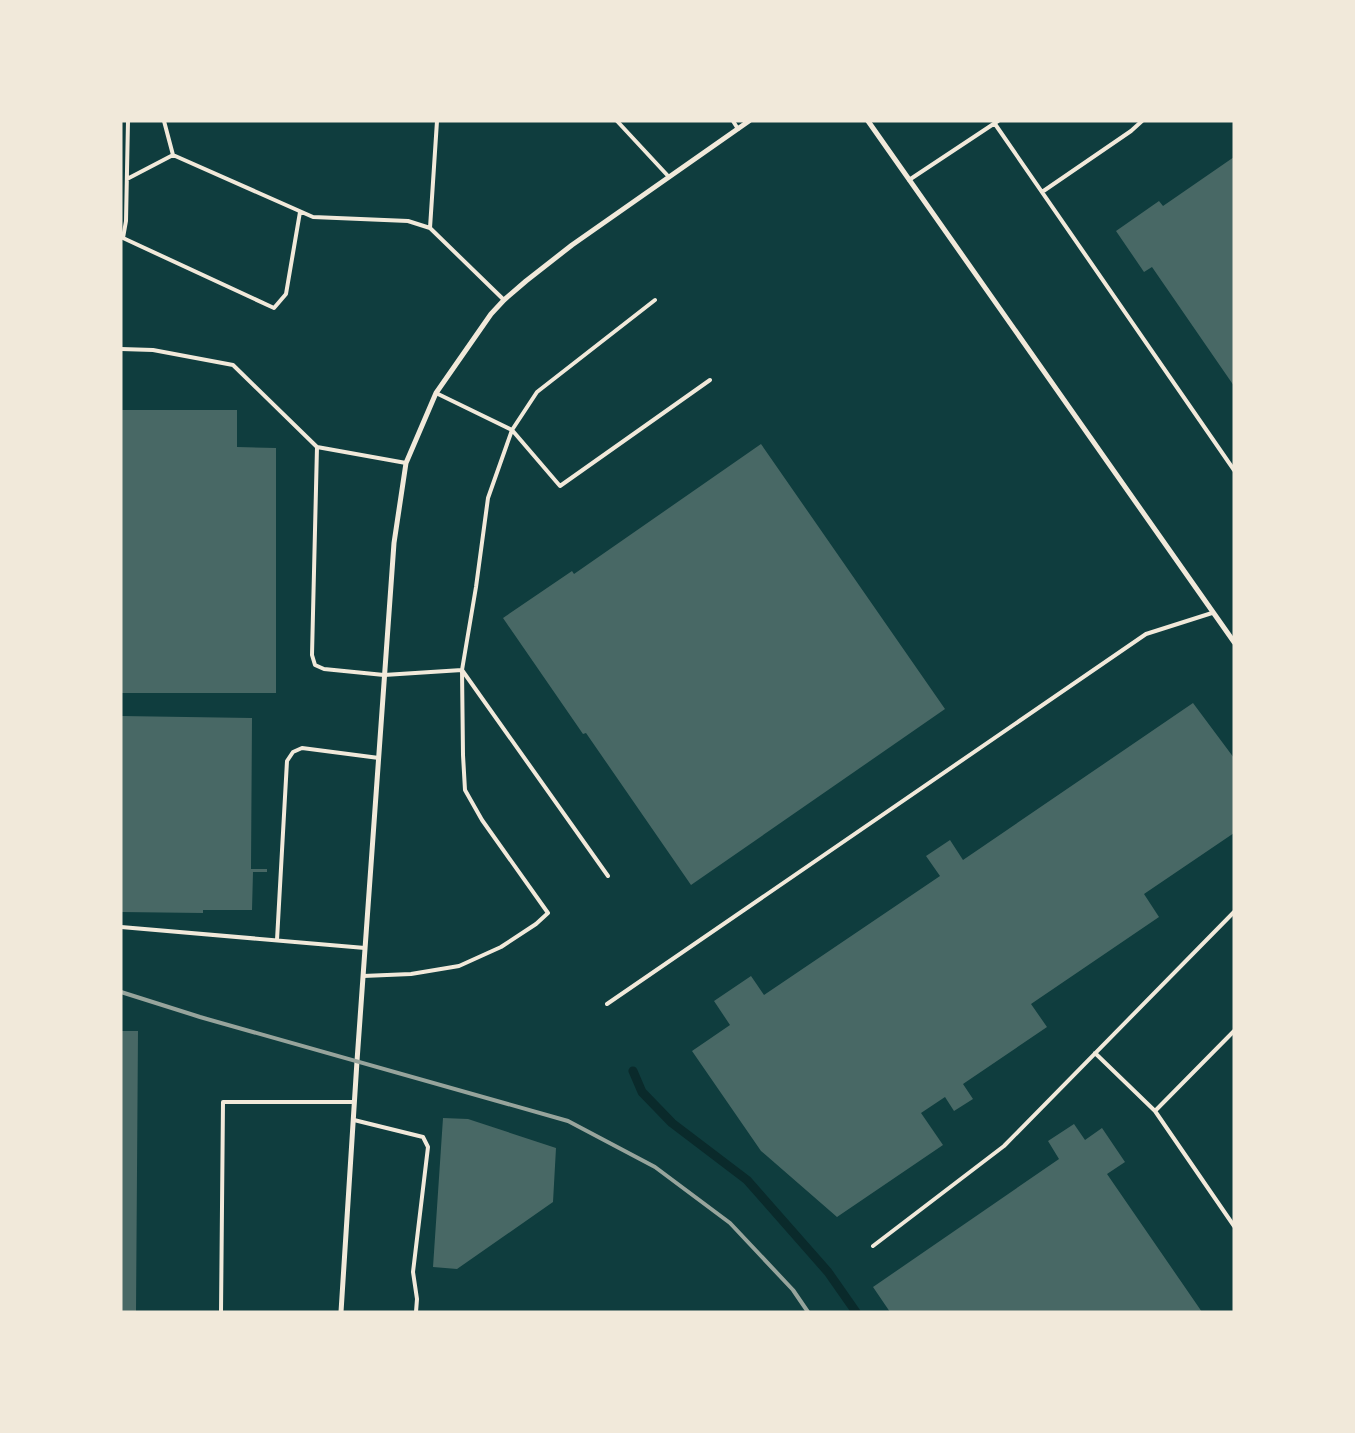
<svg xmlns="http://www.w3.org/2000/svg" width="1355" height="1433" font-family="Raleway,sans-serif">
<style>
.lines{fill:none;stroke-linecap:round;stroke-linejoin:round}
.stream{stroke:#0a2a2b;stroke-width:9}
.building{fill:#486865}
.service{stroke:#f1e9da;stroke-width:4}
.minor{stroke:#f1e9da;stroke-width:5}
.rail{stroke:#97a49c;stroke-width:4}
</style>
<rect width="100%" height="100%" fill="#0f3d3e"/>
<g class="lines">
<path class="stream" d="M633,1071L642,1092L672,1123L747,1180L828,1272L856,1312"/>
</g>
<path class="building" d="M1234,157V386L1152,267L1144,272L1116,231L1159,201L1163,206Z
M121,410H237V447L276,448V693H121Z
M761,444L945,709L691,885L586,733L583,734L503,618L572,571L574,574Z
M1193,703L1234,758V833L1144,894L1159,917L1031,1004L1047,1027L963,1084L973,1099L954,1111L945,1097L921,1113L943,1145L837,1217L761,1151L692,1051L730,1025L714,1001L751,976L764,995L940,876L926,856L950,840L963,860Z
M121,716L252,718L251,869H267V872H253L252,910H203V913L121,912Z
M121,1031H138L136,1312H121Z
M443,1118L468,1119L556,1148L553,1202L457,1269L433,1267Z
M1074,1124L1085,1140L1102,1128L1125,1162L1107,1174L1202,1312H890L873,1287L1059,1159L1048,1141Z"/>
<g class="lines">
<path class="service" d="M128,121L126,221L123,238L274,308L286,294L300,212
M164,121L173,155L313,217L408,221L430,228L504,300
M617,121L669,177
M733,121L738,129
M995,124L1234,470
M127,179L173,155
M909,180L998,121
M1042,192L1131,131L1142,121
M430,228L437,121
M121,349L153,350L233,365L317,447
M436,393L512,430L560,486L710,380
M406,463L317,447L312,655L315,665L324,669L384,675L462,670L608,876
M121,927L365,948
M277,940L287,761L293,752L302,748L379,758
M363,976L411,974L459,966L501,947L536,924L548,913L482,820L465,790L463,755L462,670L476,587L488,498L512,430L537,392L655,300
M607,1004L1146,634L1212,613
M1234,1031L1155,1111L1234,1226
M1095,1053L1155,1111
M354,1120L423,1137L428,1147L413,1272L417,1299L416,1312
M873,1246L1004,1146L1234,912
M221,1312L223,1102H354"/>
<path class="minor" d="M868,121L1234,642
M341,1312L357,1061L394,543L406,463L436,393L491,314L504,300L526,281L572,245L749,121"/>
<path class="rail" d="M121,992L200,1017L568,1121L655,1167L730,1223L793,1290L808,1312"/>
</g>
<rect width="1355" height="1433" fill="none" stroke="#f1e9da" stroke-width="245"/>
</svg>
